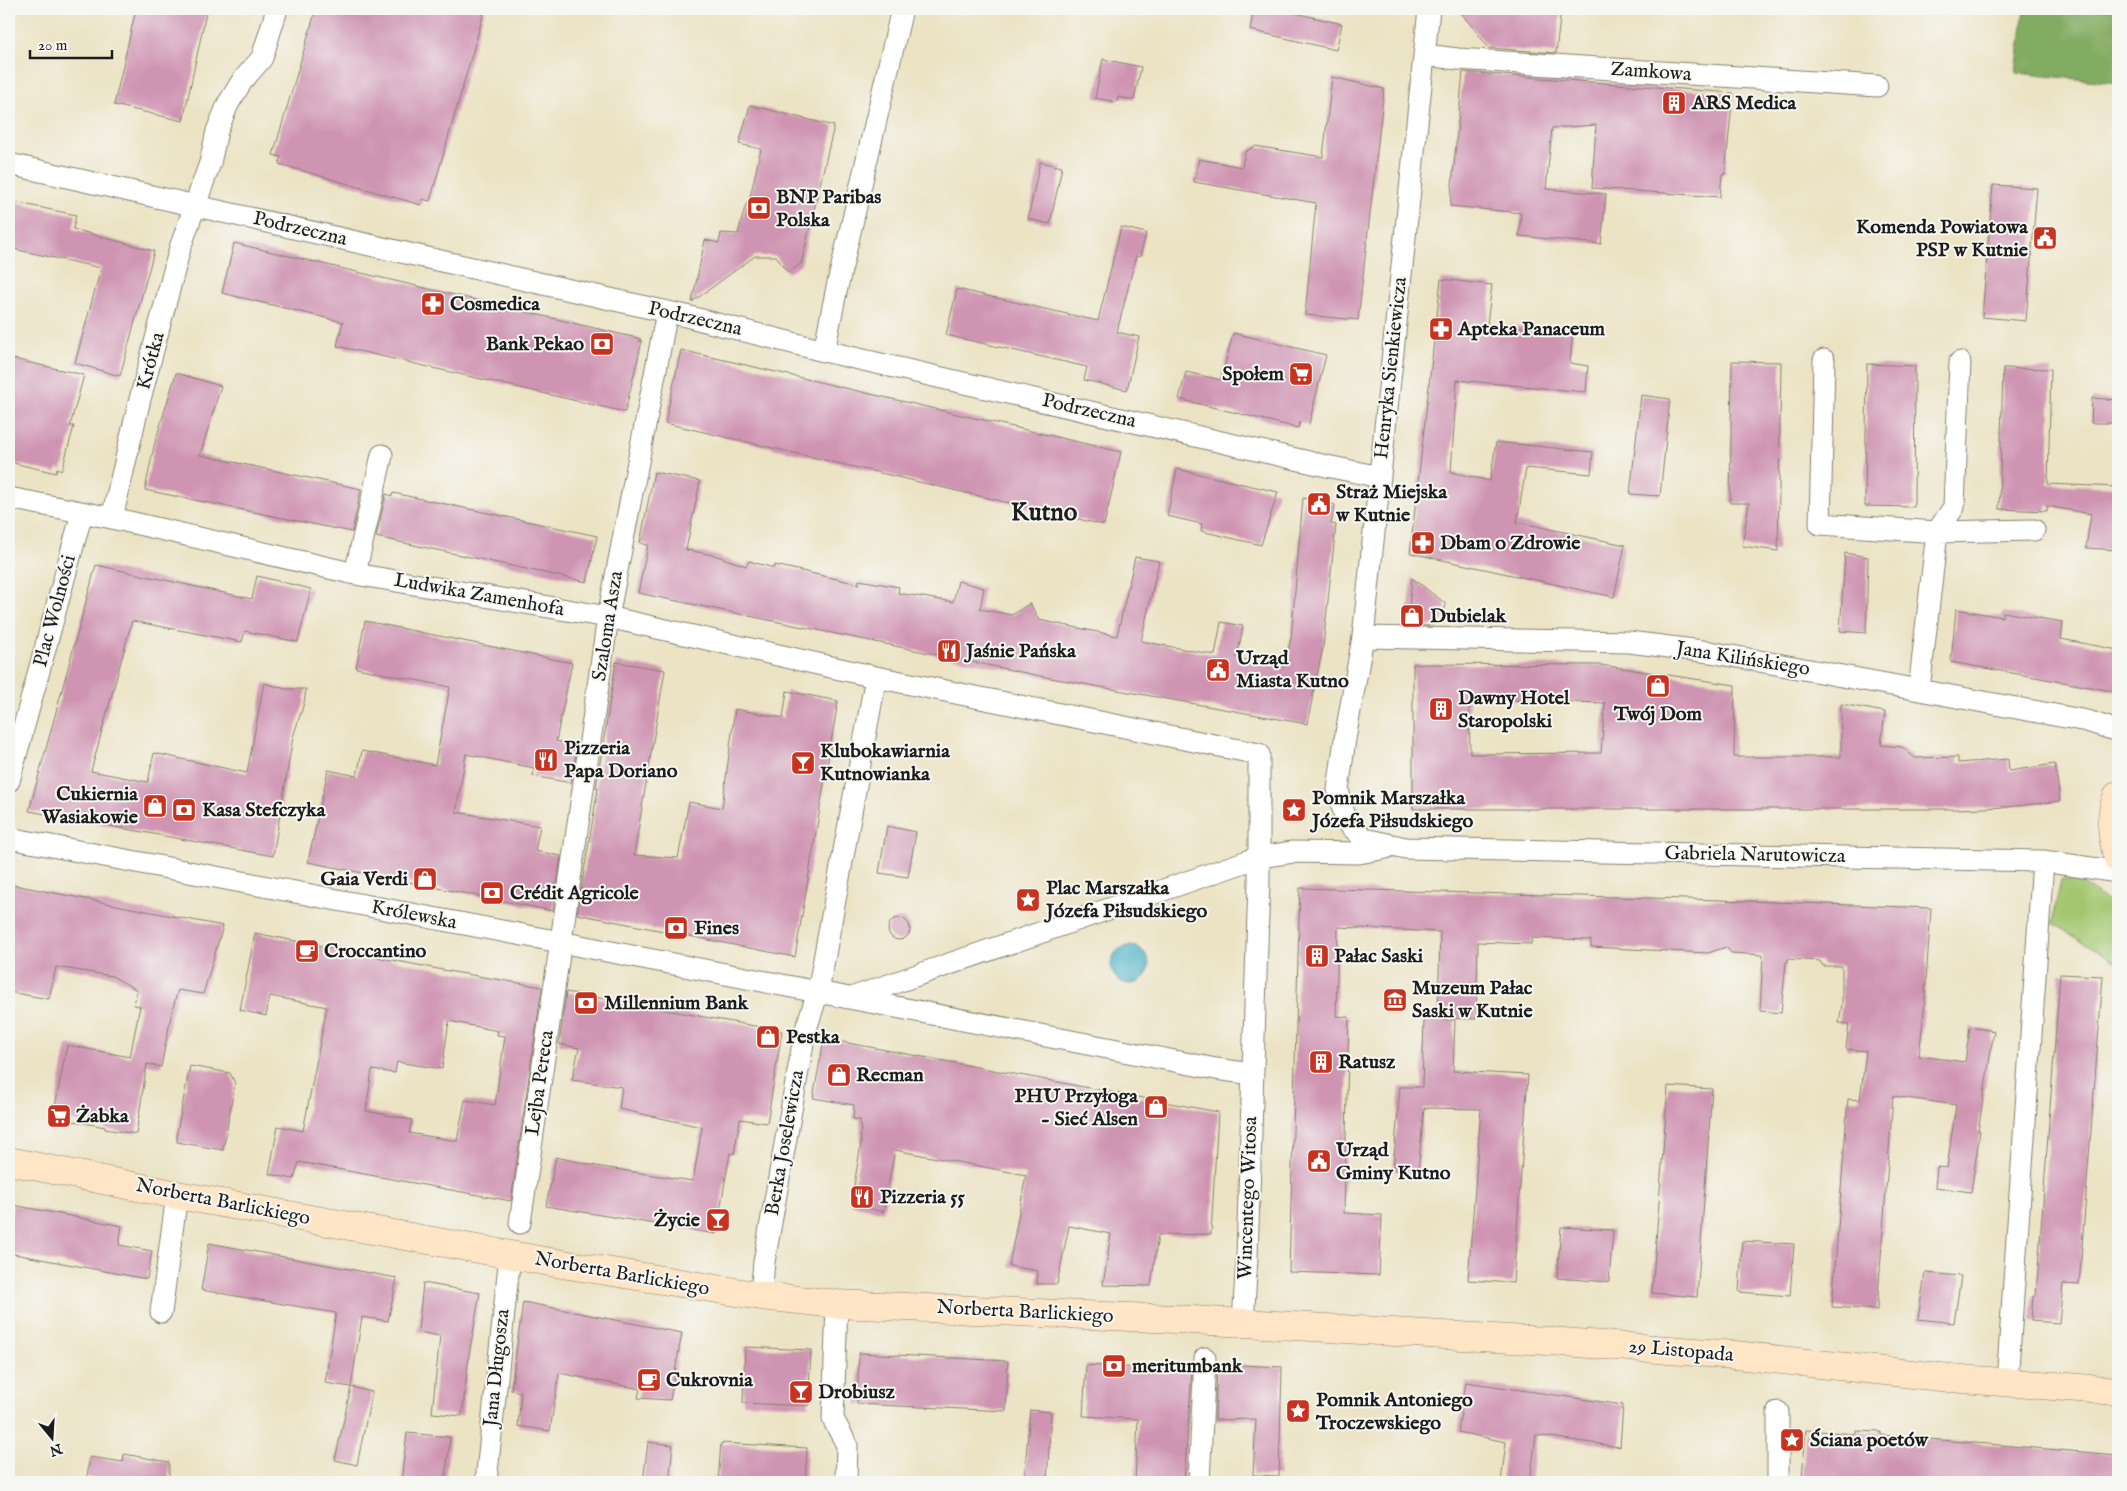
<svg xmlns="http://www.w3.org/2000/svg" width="2127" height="1491" font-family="'IM FELL English',serif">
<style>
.green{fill:#a3c770;stroke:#607246}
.forest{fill:#82ac62;stroke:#4f643f}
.water{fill:#44aec3;stroke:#306570}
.building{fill:#cf94b2;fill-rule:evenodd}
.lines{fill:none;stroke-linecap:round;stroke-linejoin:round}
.street-casing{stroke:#848070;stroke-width:23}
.secondary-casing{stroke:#848070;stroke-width:29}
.street{stroke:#fff;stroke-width:21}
.secondary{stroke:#fee5c5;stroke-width:28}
.labels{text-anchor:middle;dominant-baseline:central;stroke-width:4;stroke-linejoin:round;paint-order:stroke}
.street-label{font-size:20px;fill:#1c1c1c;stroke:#f6f6f2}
.poi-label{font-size:20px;font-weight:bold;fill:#1c1c1c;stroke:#f6f6f2;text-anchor:start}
.district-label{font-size:25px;font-weight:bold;fill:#1c1c1c;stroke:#f6f6f2}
</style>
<rect width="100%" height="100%" fill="#f6f6f2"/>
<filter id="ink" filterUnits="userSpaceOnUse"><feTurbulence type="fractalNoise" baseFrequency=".02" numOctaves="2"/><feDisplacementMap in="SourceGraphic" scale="10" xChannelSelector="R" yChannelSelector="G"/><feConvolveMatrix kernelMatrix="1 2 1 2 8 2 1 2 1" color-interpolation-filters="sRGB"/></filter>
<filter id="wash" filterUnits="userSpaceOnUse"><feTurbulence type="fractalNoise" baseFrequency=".0096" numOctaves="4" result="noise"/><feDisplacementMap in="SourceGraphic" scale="20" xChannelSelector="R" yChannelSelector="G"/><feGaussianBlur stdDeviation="1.12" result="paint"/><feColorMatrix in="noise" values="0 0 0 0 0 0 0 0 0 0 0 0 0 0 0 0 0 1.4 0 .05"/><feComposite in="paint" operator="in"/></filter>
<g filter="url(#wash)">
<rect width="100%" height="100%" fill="#ece3c4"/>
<path class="green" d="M2061,880C2084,880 2103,896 2118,913V963L2052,923Z"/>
<path class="forest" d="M2024,9H2118V83L2016,73Z"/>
<path class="water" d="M1111 965a19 19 0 1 1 38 0a19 19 0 1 1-38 0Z"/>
<g id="blocks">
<path class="building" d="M136,9H188L206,13L183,121L114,105Z
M316,9H485L430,201L422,199L421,205L279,164L281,157L273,155Z
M1254,9H1278L1342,24L1336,50L1250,30Z
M1458,9H1561L1556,53L1489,48Z
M1103,59L1141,67L1134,100L1118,97L1117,102L1095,98Z
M1463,72L1733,93L1725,174H1722L1720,197L1592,188L1596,125L1552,128L1546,189L1606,194L1601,244L1519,236L1521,213L1450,206Z
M1332,77L1384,89L1358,320L1305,315L1316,203L1194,182L1199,159L1242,167L1245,152L1255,146L1323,157Z
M750,105L834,126L801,264L788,273L776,256H755L692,302L705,240L719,243L721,233L738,234L745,207L750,197L761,149L739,144Z
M1040,162L1062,167L1050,224L1028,219Z
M1993,185L2037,188L2026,321L1982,317Z
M9,201L76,215L73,229L154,251L120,376L75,363L101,268L9,248Z
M1121,227L1146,233L1140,257L1136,256L1117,332L1139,337L1127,390L1084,380L1087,367L946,335L957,289L1098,321Z
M234,243L641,339L639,341H642L625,412L337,346L343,322L222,293Z
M1441,279L1492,285L1487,324L1573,331L1570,363L1588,366L1586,392L1457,380L1451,472L1490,481L1496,442L1593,452L1591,474L1526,468L1517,522L1625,545L1614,597L1410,553Z
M1233,333L1326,355L1309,424L1300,422L1298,428L1179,399L1186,372L1221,380Z
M681,350L1121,452L1104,525L665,423Z
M9,358L84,375L70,426H74L62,470L57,468L56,473L9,462Z
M1732,361L1781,362L1778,551L1742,546L1749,503H1730Z
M1867,364L1915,366L1914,507L1865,506Z
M2003,368L2051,369L2048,484L2118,487V550L2086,548L2091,514L2047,506V511L1999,509Z
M176,373L221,386L200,455L361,489L352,532L145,490L154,446Z
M1641,395L1670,399L1660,496L1630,494Z
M2092,398L2118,400V423H2091Z
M1177,469L1278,492L1261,545L1201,531L1202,524L1167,516Z
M654,472L700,481L686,550L714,555L746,566L749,561L774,568L775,565L859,584V580L899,587L898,593L953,602L958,581L984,588L980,609L1012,615L1030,603L1039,620L1117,636L1135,557L1159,561L1141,641L1215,655L1221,622L1243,626L1237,658L1284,667L1291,638L1303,498L1335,505L1331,524L1336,525L1323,647L1307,724L1045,677L638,593L648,545L640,543Z
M393,493L597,536L587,582L376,537L386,494L392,496Z
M1845,553L1868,557L1866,633L1840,631Z
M96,565L252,599L257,576L311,589L298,642L245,631L242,642L132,621L91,771L148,782L154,753L247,773L264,683L286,689H306L304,703L293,737L273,856L29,811Z
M1412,578L1446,604L1442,621L1429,626L1407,625Z
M1956,609L2002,617L2003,612L2063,622L2061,639L2118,650V692L1951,662Z
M365,621L572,663L556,741L577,746L571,783L533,776L534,768L466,754L456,812L540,826L535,851L561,856L553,911L308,862L328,770L357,776L362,751L435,765L450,687L356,668Z
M616,662L665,670L634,855L678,858L689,802L722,808L735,709L783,718L787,691L838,701L795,957L577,914L598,788H596Z
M1413,664L1601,665L1735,685L1734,757H1841V704L1885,712L1881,745L1902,747L1915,758L1958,757V763L2008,759L2009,771L2055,764L2060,801L2007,807L1957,809H1413ZM1469,699L1605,703L1601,753L1470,754Z
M887,826L916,832L908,877L879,873Z
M9,884L223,926L203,994L178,990L172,1011L161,1067L147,1064L136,1134L105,1129V1127L53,1117L67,1045L130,1057L140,1006L134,1005L137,990L112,976L56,967L49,999L9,992Z
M1300,888L1720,900L1931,908L1924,1010L1919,1056L1965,1062L1970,1027L1994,1031L1978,1131H1980L1971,1192L1935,1187L1937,1167L1947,1168L1956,1105L1893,1096L1877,1310L1832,1307L1848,1099L1860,1100L1866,1051L1846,1049L1849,1024L1839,1023L1842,1004V966H1823L1820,961L1788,959V962H1786L1781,1013L1760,1011L1763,955L1731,953L1726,947L1708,953L1591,947V940L1532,938L1531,944L1478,942L1476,1019L1438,1018L1440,932L1338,927L1336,1016L1349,1017L1344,1213L1382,1215L1379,1275L1289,1272Z
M888 929a11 11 0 1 1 22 0a11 11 0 1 1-22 0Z
M255,933L448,971L542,987L511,1201L299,1162L294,1179L269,1174L278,1126L303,1131L327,1007L270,996L266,1016L240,1010ZM449,1021L498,1031L497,1035L505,1036L495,1105L465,1100L457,1141L409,1133L412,1120L366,1111L372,1070L395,1073L397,1062L442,1069Z
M2060,974L2103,976L2079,1285L2063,1284L2059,1323L2031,1321L2033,1296H2036Z
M566,992L782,1031L767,1123L740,1119L734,1154L730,1153L716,1234L546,1206L556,1157L601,1167L693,1181L702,1127L619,1109L622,1087L572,1080L579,1048L559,1044Z
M1424,1019L1455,1020L1453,1071L1528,1075L1513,1283L1468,1280L1481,1109L1424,1108L1418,1172L1393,1170L1400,1087H1422Z
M832,1040L1218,1112L1211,1234L1158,1235L1151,1286L1103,1285L1111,1234L1069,1226L1057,1284H1037L1038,1271L1009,1266L1026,1175L895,1150L883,1212L851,1204L861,1144L860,1120L853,1119L854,1105L813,1098L823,1045Z
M190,1066L230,1073L235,1083L223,1150L177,1142V1132Z
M1668,1086L1712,1089L1697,1297L1652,1293Z
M13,1205L122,1226L119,1245L152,1251L147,1279L9,1253V1225Z
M1561,1227L1613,1230L1609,1282L1557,1278Z
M1742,1241L1794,1244L1790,1296L1739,1292Z
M209,1243L397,1278L388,1321L362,1317L351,1387L325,1383L336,1313L201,1290Z
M1925,1273L1961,1276L1954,1323L1918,1319Z
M423,1283L480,1293L469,1355L462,1416L432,1413L440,1336L418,1332Z
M523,1302L682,1333L670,1400L638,1398L640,1389L559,1373L550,1431L518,1426L521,1392L511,1390Z
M745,1347L811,1350L808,1406L743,1403Z
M859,1353L1008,1361L1006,1411L857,1404Z
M1217,1364L1282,1367L1279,1476L1253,1475L1256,1419L1215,1420Z
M1086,1365L1192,1371L1184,1482H1135L1138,1419L1083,1416Z
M1466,1382L1623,1405L1620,1447L1536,1435L1530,1482H1501L1506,1442L1458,1432Z
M351,1387L372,1392L357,1465L335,1460Z
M1030,1410L1051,1412L1047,1482H1024Z
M1806,1430L1856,1434V1431L1881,1432V1435L2118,1455V1482H1856L1802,1478Z
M407,1433L450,1437L445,1482H401Z
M648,1442L673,1445L669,1482H643Z
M721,1443L807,1448L805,1482H718Z
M124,1454L169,1462V1482H92V1478L87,1477L90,1457L123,1462Z"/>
</g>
</g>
<g filter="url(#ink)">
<use href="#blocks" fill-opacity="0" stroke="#848070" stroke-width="1"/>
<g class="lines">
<defs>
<path id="street" d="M1429,9L1363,637L1345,739L1338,790L1346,821L1364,839L1406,848L2043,861L2118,872
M1424,55L1458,59L1877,86
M9,164L686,316L824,351L1322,465L1380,477
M824,351L836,292L902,9
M1824,360L1820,524L1937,532L2034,530
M9,498L112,518L355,574L608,617L876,677L1259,754V882L1247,1257L1243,1323
M112,518L139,403L180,248L210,163L217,131L228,104L242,81L262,58L277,9
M355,574L382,455
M1363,637L1629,642L1710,652L1919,690L2087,721L2118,731
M1919,690L1937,532L1954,507L1960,362
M9,781L82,513
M9,838L560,942L1216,1069L1252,1074
M854,997L1259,857L1293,852L1359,853L1386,848
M520,1223L608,617L667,312
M761,1296L764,1262L805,1032L818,992L876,677
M837,1304L833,1419L847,1445L846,1482
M161,1312L177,1195
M2007,1383L2043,861
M486,1482L510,1255
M1199,1482L1205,1358
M1778,1482V1412"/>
<path id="secondary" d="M2118,795C2108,815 2112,838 2118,859
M9,1161L177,1195L550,1262L761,1296L837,1304L1176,1319L1563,1342L1735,1355L1950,1378L2118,1391"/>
</defs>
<use href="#street" class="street-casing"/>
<use href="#secondary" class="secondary-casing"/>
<use href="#street" class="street"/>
<use href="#secondary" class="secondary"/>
</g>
</g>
<defs>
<symbol id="building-square" viewBox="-11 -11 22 22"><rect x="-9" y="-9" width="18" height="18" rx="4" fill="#c8321e" stroke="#f6f6f2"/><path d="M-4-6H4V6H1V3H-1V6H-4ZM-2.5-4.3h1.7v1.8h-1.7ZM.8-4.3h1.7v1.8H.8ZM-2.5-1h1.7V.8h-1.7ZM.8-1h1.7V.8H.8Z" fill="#fff"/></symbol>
<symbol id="bank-square" viewBox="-11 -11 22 22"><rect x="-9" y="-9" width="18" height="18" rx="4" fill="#c8321e" stroke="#f6f6f2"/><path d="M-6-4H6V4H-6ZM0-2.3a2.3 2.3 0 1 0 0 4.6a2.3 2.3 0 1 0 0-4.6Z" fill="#fff"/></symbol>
<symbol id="civic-square" viewBox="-11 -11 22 22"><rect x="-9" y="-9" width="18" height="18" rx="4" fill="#c8321e" stroke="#f6f6f2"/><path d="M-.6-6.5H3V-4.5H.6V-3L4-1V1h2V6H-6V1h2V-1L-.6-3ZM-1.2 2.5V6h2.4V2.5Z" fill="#fff"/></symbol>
<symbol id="pharmacy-square" viewBox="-11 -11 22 22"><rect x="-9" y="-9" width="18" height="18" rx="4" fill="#c8321e" stroke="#f6f6f2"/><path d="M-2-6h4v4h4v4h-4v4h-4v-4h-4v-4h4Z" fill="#fff"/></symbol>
<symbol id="supermarket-square" viewBox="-11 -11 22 22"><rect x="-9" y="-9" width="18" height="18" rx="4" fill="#c8321e" stroke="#f6f6f2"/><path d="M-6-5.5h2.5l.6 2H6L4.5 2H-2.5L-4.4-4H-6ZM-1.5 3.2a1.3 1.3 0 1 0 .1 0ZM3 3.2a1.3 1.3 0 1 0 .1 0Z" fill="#fff"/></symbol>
<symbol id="shop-square" viewBox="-11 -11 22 22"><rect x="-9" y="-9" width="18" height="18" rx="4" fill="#c8321e" stroke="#f6f6f2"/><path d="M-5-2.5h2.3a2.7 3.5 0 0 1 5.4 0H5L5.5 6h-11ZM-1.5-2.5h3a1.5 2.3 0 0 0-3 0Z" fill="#fff"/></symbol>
<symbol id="restaurant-square" viewBox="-11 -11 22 22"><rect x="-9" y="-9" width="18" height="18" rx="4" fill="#c8321e" stroke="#f6f6f2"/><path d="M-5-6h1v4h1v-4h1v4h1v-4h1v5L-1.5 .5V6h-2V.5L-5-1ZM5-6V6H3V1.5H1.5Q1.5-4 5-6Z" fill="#fff"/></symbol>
<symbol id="bar-square" viewBox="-11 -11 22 22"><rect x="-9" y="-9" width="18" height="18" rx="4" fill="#c8321e" stroke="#f6f6f2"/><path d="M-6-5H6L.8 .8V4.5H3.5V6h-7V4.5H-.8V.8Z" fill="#fff"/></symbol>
<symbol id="sight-square" viewBox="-11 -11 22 22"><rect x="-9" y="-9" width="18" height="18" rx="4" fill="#c8321e" stroke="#f6f6f2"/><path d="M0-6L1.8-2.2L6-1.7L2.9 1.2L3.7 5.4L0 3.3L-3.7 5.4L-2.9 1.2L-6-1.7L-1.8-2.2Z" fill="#fff"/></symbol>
<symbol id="cafe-square" viewBox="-11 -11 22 22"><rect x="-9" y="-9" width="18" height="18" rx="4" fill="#c8321e" stroke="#f6f6f2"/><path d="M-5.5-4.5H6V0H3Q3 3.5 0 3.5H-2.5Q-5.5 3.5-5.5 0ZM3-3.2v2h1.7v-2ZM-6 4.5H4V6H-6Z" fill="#fff"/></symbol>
<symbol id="museum-square" viewBox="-11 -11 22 22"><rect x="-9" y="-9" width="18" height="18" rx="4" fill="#c8321e" stroke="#f6f6f2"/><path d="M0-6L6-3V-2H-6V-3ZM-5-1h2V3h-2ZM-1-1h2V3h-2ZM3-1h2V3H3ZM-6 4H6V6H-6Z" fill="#fff"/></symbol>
</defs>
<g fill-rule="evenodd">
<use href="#building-square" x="1660" y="89" width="28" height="28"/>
<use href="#bank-square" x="745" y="194" width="28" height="28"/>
<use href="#civic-square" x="2031" y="224" width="28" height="28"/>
<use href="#pharmacy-square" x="419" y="290" width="28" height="28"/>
<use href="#pharmacy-square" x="1427" y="315" width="28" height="28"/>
<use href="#bank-square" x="588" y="330" width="28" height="28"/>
<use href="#supermarket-square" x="1287" y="360" width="28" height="28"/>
<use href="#civic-square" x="1305" y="490" width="28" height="28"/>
<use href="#pharmacy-square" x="1409" y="529" width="28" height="28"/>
<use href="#shop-square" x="1398" y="602" width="28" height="28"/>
<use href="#restaurant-square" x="935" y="637" width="28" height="28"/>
<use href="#civic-square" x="1204" y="656" width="28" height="28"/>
<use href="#shop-square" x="1644" y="672" width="28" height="28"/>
<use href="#building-square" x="1427" y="695" width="28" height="28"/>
<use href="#restaurant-square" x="532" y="746" width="28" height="28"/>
<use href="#bar-square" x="789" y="749" width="28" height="28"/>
<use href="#shop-square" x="141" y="792" width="28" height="28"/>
<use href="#bank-square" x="170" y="796" width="28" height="28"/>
<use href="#sight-square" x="1280" y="796" width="28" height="28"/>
<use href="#shop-square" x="411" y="865" width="28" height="28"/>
<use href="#bank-square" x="478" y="879" width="28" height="28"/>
<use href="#sight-square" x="1014" y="886" width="28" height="28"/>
<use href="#bank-square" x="662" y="914" width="28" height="28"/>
<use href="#cafe-square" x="293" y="937" width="28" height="28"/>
<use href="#building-square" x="1303" y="942" width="28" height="28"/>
<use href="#museum-square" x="1381" y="986" width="28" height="28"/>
<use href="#bank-square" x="572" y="989" width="28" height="28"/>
<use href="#shop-square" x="754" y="1023" width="28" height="28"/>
<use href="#building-square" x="1307" y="1048" width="28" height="28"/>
<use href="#shop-square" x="825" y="1061" width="28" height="28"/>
<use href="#shop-square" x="1142" y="1093" width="28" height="28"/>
<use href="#supermarket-square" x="45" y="1102" width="28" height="28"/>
<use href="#civic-square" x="1305" y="1147" width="28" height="28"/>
<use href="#restaurant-square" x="848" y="1183" width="28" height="28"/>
<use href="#bar-square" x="704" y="1206" width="28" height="28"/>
<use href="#bank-square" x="1100" y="1352" width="28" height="28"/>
<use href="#cafe-square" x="635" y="1366" width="28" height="28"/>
<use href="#bar-square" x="787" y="1378" width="28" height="28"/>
<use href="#sight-square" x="1284" y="1397" width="28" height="28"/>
<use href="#sight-square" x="1778" y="1426" width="28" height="28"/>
</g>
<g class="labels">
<g class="street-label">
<text transform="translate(1651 72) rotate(4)">Zamkowa</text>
<text transform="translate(300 229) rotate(13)">Podrzeczna</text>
<text transform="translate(695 319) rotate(13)">Podrzeczna</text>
<text transform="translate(151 361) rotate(-75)">Krótka</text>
<text transform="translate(1391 368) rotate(-84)">Henryka Sienkiewicza</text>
<text transform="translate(1089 411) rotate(13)">Podrzeczna</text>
<text transform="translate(479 595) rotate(10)">Ludwika Zamenhofa</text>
<text transform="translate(55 611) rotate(-75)">Plac Wolności</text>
<text transform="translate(608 626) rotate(-81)">Szaloma Asza</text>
<text transform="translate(1743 659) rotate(9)">Jana Kilińskiego</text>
<text transform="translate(1755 855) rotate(1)">Gabriela Narutowicza</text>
<text transform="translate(414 915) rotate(11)">Królewska</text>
<text transform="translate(540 1083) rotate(-82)">Lejba Pereca</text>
<text transform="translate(785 1143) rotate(-80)">Berka Joselewicza</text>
<text transform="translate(1248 1198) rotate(-88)">Wincentego Witosa</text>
<text transform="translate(223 1202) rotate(11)">Norberta Barlickiego</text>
<text transform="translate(622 1274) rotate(10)">Norberta Barlickiego</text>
<text transform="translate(1025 1312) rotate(3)">Norberta Barlickiego</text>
<text transform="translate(1681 1351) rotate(5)">29 Listopada</text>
<text transform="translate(497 1368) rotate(-84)">Jana Długosza</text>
</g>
<g class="poi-label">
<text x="1692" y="103">ARS Medica</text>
<text x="776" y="197">BNP Paribas<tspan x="776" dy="23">Polska</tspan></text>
<text x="2028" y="227" text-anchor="end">Komenda Powiatowa<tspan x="2028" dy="23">PSP w Kutnie</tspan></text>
<text x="450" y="304">Cosmedica</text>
<text x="1458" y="329">Apteka Panaceum</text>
<text x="584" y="344" text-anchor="end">Bank Pekao</text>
<text x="1284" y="374" text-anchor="end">Społem</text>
<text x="1336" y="492">Straż Miejska<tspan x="1336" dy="23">w Kutnie</tspan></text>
<text x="1440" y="543">Dbam o Zdrowie</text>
<text x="1430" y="616">Dubielak</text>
<text x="966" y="651">Jaśnie Pańska</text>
<text x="1236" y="658">Urząd<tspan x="1236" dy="23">Miasta Kutno</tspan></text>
<text x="1458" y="698">Dawny Hotel<tspan x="1458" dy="23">Staropolski</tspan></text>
<text x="1658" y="714" text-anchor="middle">Twój Dom</text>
<text x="564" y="748">Pizzeria<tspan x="564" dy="23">Papa Doriano</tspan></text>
<text x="820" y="751">Klubokawiarnia<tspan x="820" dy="23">Kutnowianka</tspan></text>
<text x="138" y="794" text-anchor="end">Cukiernia<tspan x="138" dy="23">Wasiakowie</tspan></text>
<text x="1312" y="798">Pomnik Marszałka<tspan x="1312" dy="23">Józefa Piłsudskiego</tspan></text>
<text x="202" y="810">Kasa Stefczyka</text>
<text x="408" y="879" text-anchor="end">Gaia Verdi</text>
<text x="1046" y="888">Plac Marszałka<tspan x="1046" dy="23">Józefa Piłsudskiego</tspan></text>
<text x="510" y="893">Crédit Agricole</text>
<text x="694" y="928">Fines</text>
<text x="324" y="951">Croccantino</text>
<text x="1334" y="956">Pałac Saski</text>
<text x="1412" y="988">Muzeum Pałac<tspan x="1412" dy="23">Saski w Kutnie</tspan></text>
<text x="604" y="1003">Millennium Bank</text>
<text x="786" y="1037">Pestka</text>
<text x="1338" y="1062">Ratusz</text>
<text x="856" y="1075">Recman</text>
<text x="1138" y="1096" text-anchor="end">PHU Przyłoga<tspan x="1138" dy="23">- Sieć Alsen</tspan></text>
<text x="76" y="1116">Żabka</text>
<text x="1336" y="1150">Urząd<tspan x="1336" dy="23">Gminy Kutno</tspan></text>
<text x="880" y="1197">Pizzeria 55</text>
<text x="700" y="1220" text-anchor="end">Życie</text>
<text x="1132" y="1366">meritumbank</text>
<text x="666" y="1380">Cukrovnia</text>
<text x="818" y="1392">Drobiusz</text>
<text x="1316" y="1400">Pomnik Antoniego<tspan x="1316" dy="23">Troczewskiego</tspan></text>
<text x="1810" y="1440">Ściana poetów</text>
</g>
<g class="district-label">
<text x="1044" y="513">Kutno</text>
</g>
</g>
<rect width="2127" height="1491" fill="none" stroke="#f6f6f2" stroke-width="30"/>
<g transform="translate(52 1438) rotate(162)" stroke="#f6f6f2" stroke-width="4" paint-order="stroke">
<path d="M0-4L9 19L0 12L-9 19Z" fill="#1c1c1c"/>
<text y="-8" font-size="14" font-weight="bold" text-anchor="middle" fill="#1c1c1c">N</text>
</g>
<path d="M30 50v8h82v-8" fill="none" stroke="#1c1c1c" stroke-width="2.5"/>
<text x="38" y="50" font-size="15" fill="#1c1c1c" stroke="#f6f6f2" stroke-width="4" paint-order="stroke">20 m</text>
</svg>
